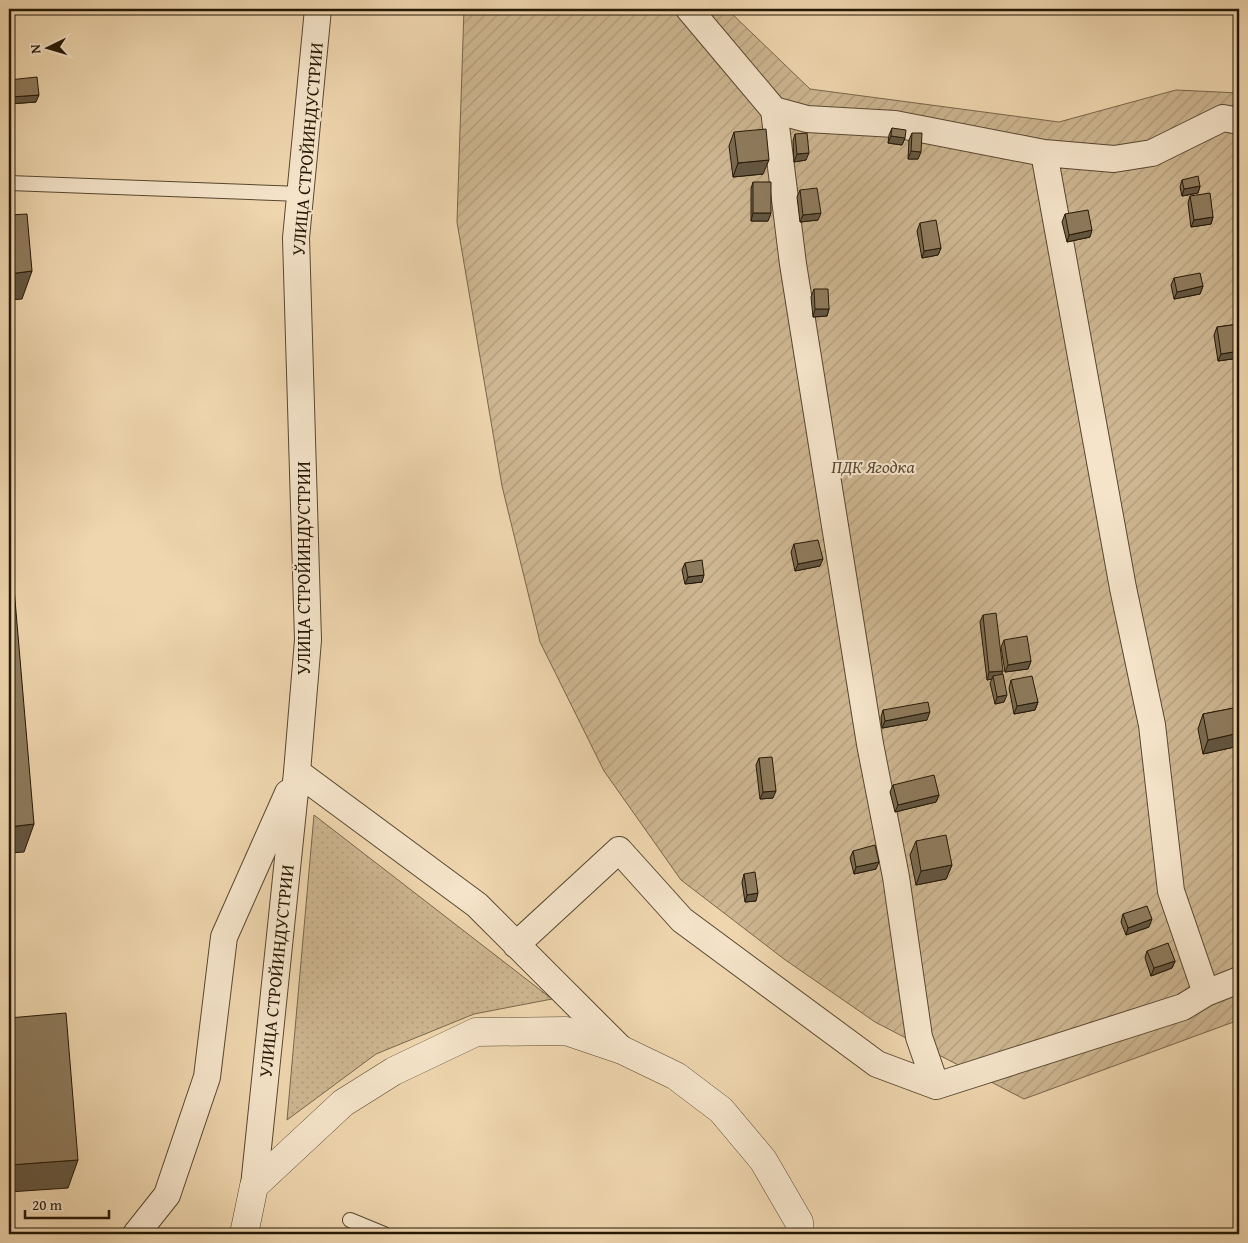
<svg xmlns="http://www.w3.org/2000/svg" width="1248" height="1243" font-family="'Gentium Book Plus',serif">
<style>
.grass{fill:url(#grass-dots);stroke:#79674c}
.garden{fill:url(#garden-furrows);stroke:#79674c}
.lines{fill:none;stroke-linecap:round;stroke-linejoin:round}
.service-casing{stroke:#584830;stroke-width:16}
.minor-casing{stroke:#584830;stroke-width:28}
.tertiary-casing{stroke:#584830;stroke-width:29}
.service{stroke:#f5e4ca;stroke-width:14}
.minor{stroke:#f5e4ca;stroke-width:26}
.tertiary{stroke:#f5e4ca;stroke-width:28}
.wall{fill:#7a6a50;stroke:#251806}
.shaded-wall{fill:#635641;stroke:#251806}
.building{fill:#8e7b5d;stroke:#251806}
.labels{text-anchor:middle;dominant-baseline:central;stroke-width:4;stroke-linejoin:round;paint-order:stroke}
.street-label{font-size:18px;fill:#251806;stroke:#f5e4ca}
.park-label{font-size:18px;font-style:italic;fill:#574730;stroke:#f5e4ca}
</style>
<defs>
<pattern id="grass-dots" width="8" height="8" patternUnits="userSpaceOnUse" patternTransform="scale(1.25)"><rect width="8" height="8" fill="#cdb691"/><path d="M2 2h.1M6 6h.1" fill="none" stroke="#b09c7c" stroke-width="1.8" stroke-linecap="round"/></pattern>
<pattern id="garden-furrows" width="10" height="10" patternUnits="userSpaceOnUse" patternTransform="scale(1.25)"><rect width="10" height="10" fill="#cdb691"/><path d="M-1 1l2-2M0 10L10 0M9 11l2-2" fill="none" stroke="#b09c7c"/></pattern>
</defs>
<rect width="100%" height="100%" fill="#efd6ae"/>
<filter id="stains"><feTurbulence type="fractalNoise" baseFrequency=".004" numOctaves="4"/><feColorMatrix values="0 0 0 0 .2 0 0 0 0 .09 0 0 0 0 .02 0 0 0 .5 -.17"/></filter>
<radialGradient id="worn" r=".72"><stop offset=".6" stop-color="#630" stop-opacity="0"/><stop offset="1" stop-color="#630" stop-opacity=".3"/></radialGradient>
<path class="grass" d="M314,815L552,999L474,1014L376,1054L287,1120Z"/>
<path class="garden" d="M464,9H727L810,89L1059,122L1176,90L1239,93V1020L1024,1099L875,1022L784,959L681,880L604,771L540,642L502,486L457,222Z"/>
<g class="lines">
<defs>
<path id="service" d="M9,183L301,194
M350,1220L384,1234"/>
<path id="minor" d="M689,9L774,110L807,119L895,124L1044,153L1114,159L1152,153L1223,118L1239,121
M774,110L793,264L870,744L896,877L919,1037L936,1086
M1044,153L1123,588L1152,725L1171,891L1206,993
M297,772L477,905L622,1050
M516,945L619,850L682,920L877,1064L936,1086L1183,1007L1206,993L1239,980
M254,1186L297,772L308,640L296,238L318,9
M136,1234L167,1195L207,1077L224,937L288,793"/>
<path id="tertiary" d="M244,1234L254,1186L343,1103L394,1071L476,1032L566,1031L622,1050L676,1076L721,1110L763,1160L799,1222L800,1234"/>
</defs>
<use href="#service" class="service-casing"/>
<use href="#minor" class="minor-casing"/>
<use href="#tertiary" class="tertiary-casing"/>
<use href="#service" class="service"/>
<use href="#minor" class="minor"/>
<use href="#tertiary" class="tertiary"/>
</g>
<path class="wall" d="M9,80L36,102L9,104Z
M892,128L905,138L902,145L888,143L889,135Z
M734,132L763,174L733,177L729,146Z
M912,133L918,159H908L909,140Z
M795,134L806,160L794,162L793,141Z
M1182,180L1200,186L1198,193L1182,196L1180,187Z
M753,182L768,221H751V189Z
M800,190L818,220L800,222L797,197Z
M1190,196L1213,217L1211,224L1191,227L1188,203Z
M1065,214L1090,237L1067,242L1062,222Z
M920,223L941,248L938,255L922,258L917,231Z
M1174,278L1203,286L1200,294L1174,299L1171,285Z
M814,289L829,309L827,316L813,317L811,297Z
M1239,324V358L1218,361L1214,335L1217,327Z
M794,544L820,566L795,571L791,552Z
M685,563L702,582L685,584L682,570Z
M983,615L1002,674L1004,702L995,704L990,683L992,679L987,680L980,622Z
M1004,640L1031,661L1028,669L1005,672L1001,647Z
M1011,680L1038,702L1035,710L1014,714L1009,688Z
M1239,707V746L1203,754L1198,729L1203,714Z
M883,710L927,720L882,728L881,717Z
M759,758L773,798L760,799L756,765Z
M893,785L939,795L936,802L895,812L890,792Z
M916,841L952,865L946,879L916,885L910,855Z
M853,851L876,869L854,874L850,858Z
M744,874L756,901L745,902L742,882Z
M1123,914L1149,927L1126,935L1121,922Z
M1147,951L1175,961L1172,968L1151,976L1145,958Z"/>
<path class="shaded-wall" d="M39,95L36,102L9,104L11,97Z
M891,136L905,138L902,145L888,143Z
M911,151L921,152L918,159H908Z
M809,153L806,160L794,162L797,154Z
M769,160L763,174L733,177L738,163Z
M1200,186L1198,193L1182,196L1184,189Z
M753,213H771L768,221H751Z
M821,213L818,220L800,222L803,215Z
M1213,217L1211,224L1191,227L1194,220Z
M1092,230L1090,237L1067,242L1069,235Z
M941,248L938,255L922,258L924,251Z
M32,271L22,299L9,300V274Z
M1203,286L1200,294L1174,299L1177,292Z
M815,309H829L827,316L813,317Z
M1239,351V358L1218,361L1221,354Z
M823,559L820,566L795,571L798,564Z
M704,575L702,582L685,584L688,577Z
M1031,661L1028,669L1005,672L1008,665Z
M1003,671L1000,678L993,676L992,679L987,680L989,672Z
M1007,695L1004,702L995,704L997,697Z
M1038,702L1035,710L1014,714L1017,706Z
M930,712L927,720L882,728L885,721Z
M1239,733V746L1203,754L1208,740Z
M776,791L773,798L760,799L763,792Z
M939,795L936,802L895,812L898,805Z
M34,824L24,852L9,853V827Z
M879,862L876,869L854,874L856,867Z
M952,865L946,879L916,885L921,871Z
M758,893L756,901L745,902L747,895Z
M1152,919L1149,927L1126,935L1128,928Z
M1175,961L1172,968L1151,976L1154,968Z
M78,1160L68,1188L9,1192V1165Z"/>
<path class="building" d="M37,77L39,95L11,97L9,80Z
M892,128L906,130L905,138L891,136Z
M766,129L769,160L738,163L734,132Z
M807,133L809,153L797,154L795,134Z
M912,133H922L921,152L911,151Z
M1198,176L1200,186L1184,189L1182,180Z
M753,182H771V213H753Z
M817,188L821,213L803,215L800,190Z
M1210,193L1213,217L1194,220L1190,196Z
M1088,210L1092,230L1069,235L1065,214Z
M27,214L32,271L9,274V215Z
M936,220L941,248L924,251L920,223Z
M1200,273L1203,286L1177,292L1174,278Z
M814,289H828L829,309H815Z
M1239,324V351L1221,354L1217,327Z
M9,529L34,824L9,827Z
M818,540L823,559L798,564L794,544Z
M702,560L704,575L688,577L685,563Z
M996,613L1003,671L989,672L983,615Z
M1027,636L1031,661L1008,665L1004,640Z
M1003,674L1007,695L997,697L993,676Z
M1032,676L1038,702L1017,706L1011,680Z
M928,702L930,712L885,721L883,710Z
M1239,707V733L1208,740L1203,714Z
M772,757L776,791L763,792L759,758Z
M934,775L939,795L898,805L893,785Z
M946,835L952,865L921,871L916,841Z
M875,845L879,862L856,867L853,851Z
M755,872L758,893L747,895L744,874Z
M1147,906L1152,919L1128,928L1123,914Z
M1168,943L1175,961L1154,968L1147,951Z
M66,1013L78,1160L9,1165V1018Z"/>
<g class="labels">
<g class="street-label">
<text transform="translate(307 149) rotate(-85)">УЛИЦА СТРОЙИНДУСТРИИ</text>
<text transform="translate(303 568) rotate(-90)">УЛИЦА СТРОЙИНДУСТРИИ</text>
<text transform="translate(276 971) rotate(-84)">УЛИЦА СТРОЙИНДУСТРИИ</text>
</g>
<g class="park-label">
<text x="873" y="466">ПДК Ягодка</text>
</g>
</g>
<rect width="1248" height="1243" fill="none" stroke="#efd6ae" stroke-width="30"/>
<rect x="10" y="10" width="1228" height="1223" fill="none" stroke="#251806" stroke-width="2.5"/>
<rect x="15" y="15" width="1218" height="1213" fill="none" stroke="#251806"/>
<g transform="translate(48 48) rotate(265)" stroke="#f5e4ca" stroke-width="4" paint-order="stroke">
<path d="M0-4L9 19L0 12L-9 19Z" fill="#251806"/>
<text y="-8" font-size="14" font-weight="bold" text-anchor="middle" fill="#251806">N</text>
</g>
<path d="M25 1210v8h84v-8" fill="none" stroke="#251806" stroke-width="2.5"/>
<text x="32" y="1210" font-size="15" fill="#251806" stroke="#f5e4ca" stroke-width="4" paint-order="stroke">20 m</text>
<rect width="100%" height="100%" filter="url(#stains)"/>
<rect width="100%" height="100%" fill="url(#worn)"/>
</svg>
